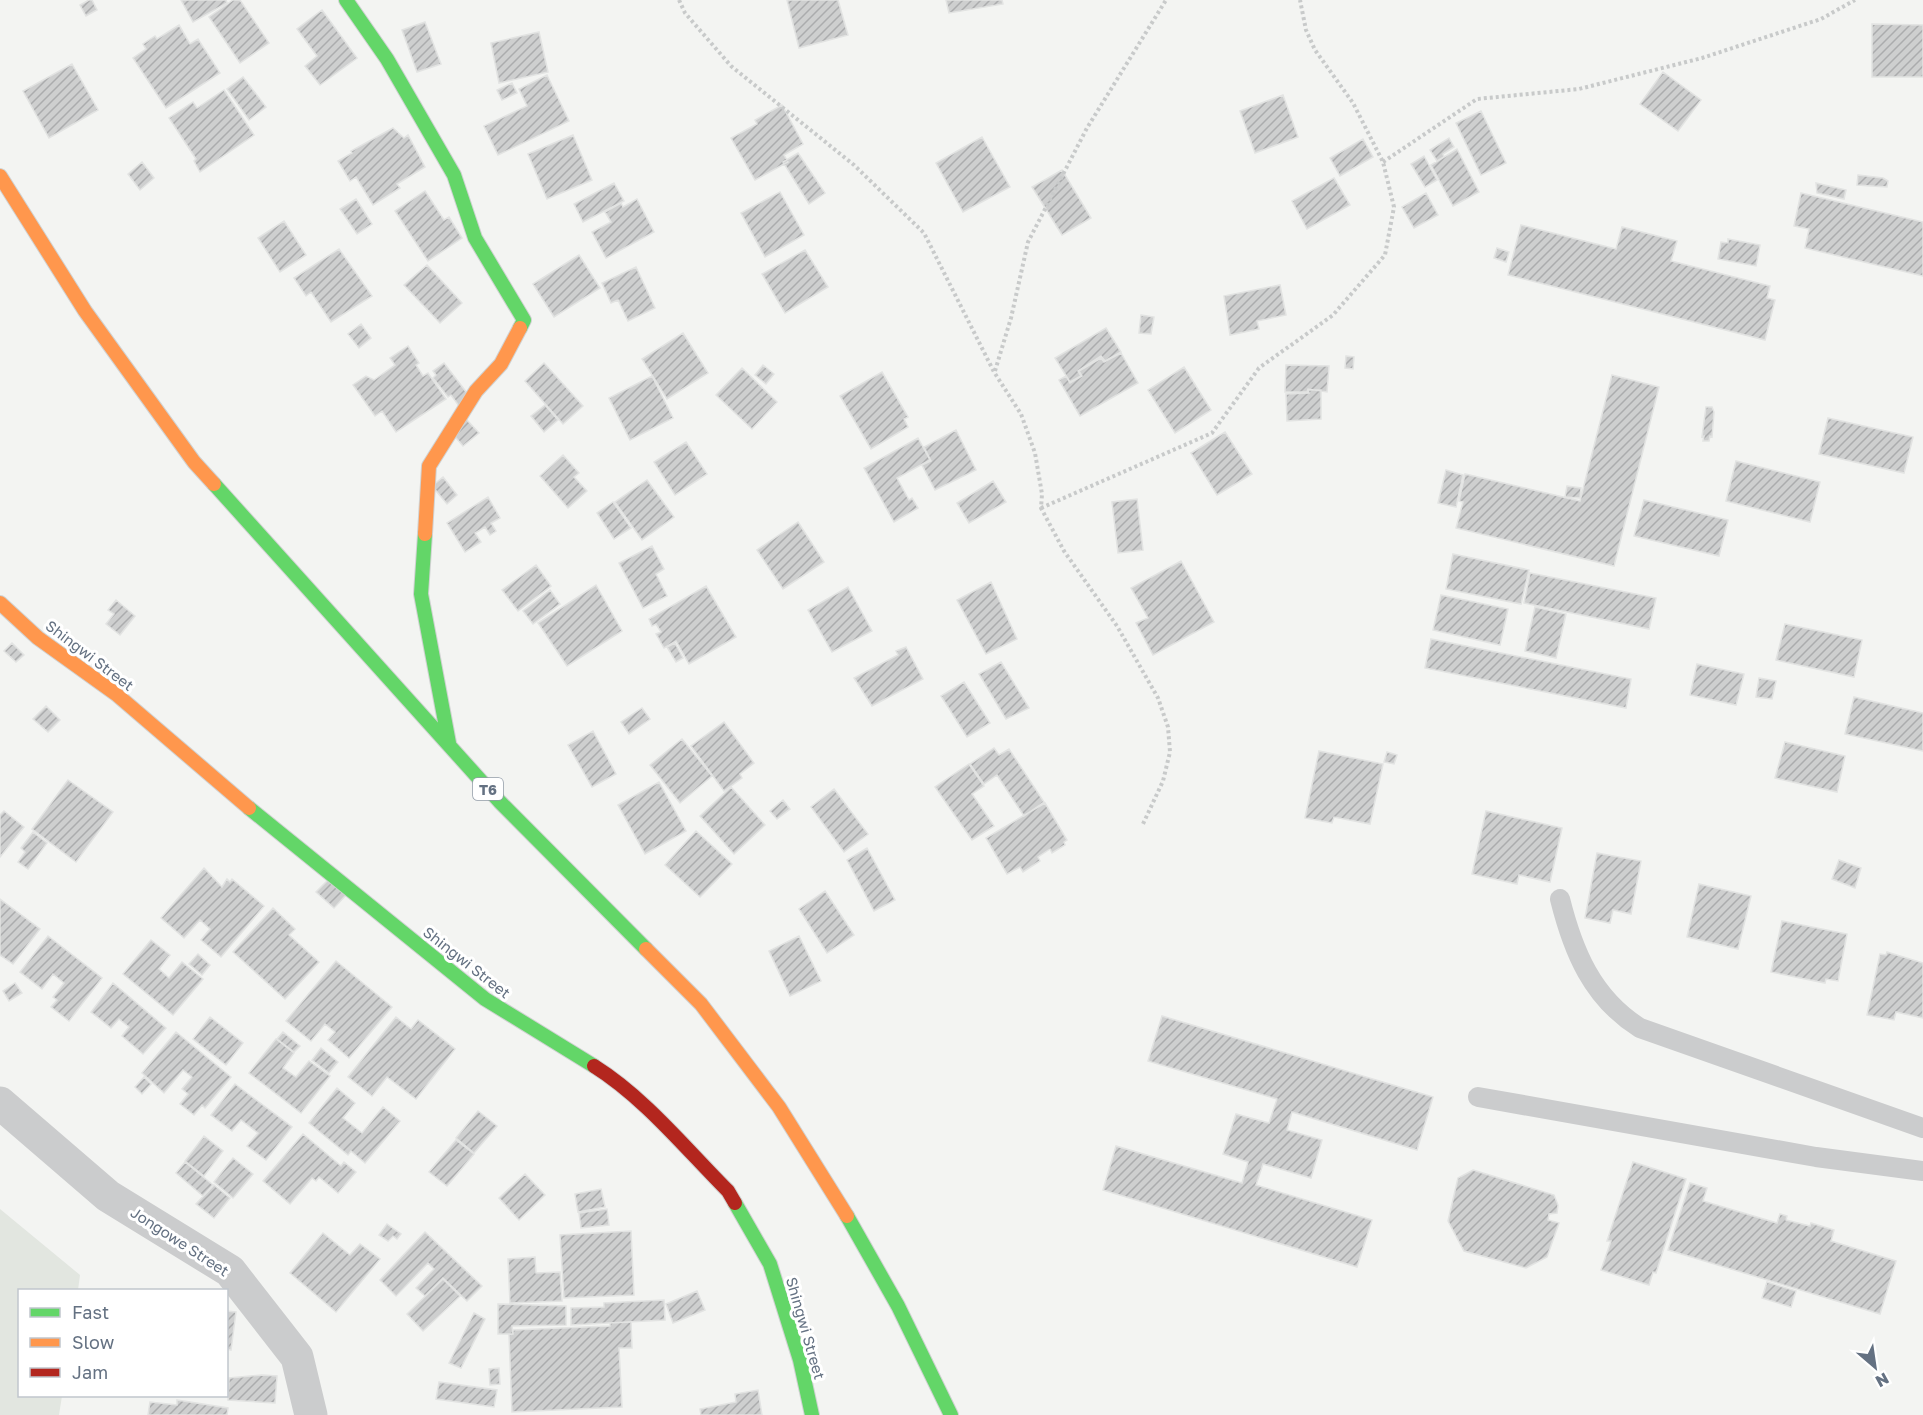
<svg xmlns="http://www.w3.org/2000/svg" width="1923" height="1415" font-family="'Golos Text',sans-serif">
<style>
.green{fill:#e2e6e0}
.building{fill:url(#building-hatch);stroke:#e2e3e2;stroke-width:1.5}
.lines{fill:none;stroke-linecap:round;stroke-linejoin:round}
.fast-casing{stroke:#d0d2d2;stroke-width:16}
.slow-casing{stroke:#d0d2d2;stroke-width:16}
.jam-casing{stroke:#d0d2d2;stroke-width:16}
.path{stroke:#c8caca;stroke-width:4;stroke-dasharray:3 3;stroke-linecap:butt}
.lane{stroke:#cbcccd;stroke-width:20}
.street{stroke:#cbcccd;stroke-width:33}
.fast{stroke:#63d668;stroke-width:14}
.slow{stroke:#ff974d;stroke-width:14}
.jam{stroke:#b3261e;stroke-width:14}
.labels{text-anchor:middle;dominant-baseline:central;stroke-width:6;stroke-linejoin:round;paint-order:stroke}
.shield{fill:#fff;stroke:#929ca8;stroke-width:1.5}
.shield-label{font-size:14px;font-weight:bold;fill:#647182}
.street-label{font-size:15px;fill:#647182;stroke:#fff}
</style>
<defs>
<pattern id="building-hatch" width="6" height="6" patternUnits="userSpaceOnUse" patternTransform="scale(1.5)"><rect width="6" height="6" fill="#cecfcf"/><path d="M-1 1l2-2M0 6l6-6M5 7l2-2" fill="none" stroke="#abacad"/></pattern>
</defs>
<rect width="100%" height="100%" fill="#f3f4f2"/>
<path class="green" d="M0,1209L80,1275L78,1290H20V1396H62L59,1415H0Z"/>
<path class="building" d="M89,0H92L97,10L86,16L80,5Z
M181,0H226L227,3L193,22Z
M233,0H240L269,43L240,63L209,17Z
M787,0H838L848,35L799,48Z
M946,0H1002L1003,4L949,13Z
M322,10L357,58L320,85L305,66L317,56L297,29Z
M425,22L441,64L417,72L402,30Z
M1872,24L1923,25V77H1872Z
M179,25L190,44L198,39L220,73L166,108L133,58L146,49L143,44L155,36L157,39Z
M539,32L548,72L499,83L491,43Z
M72,64L98,110L49,138L23,91Z
M1663,72L1701,100L1678,131L1640,104Z
M547,75L569,121L498,155L484,126L527,106L519,89Z
M243,77L266,107L249,120L227,89Z
M512,83L517,93L502,100L497,90Z
M224,90L254,135L200,172L194,161L196,159L169,118L193,102L197,108Z
M1283,95L1298,137L1255,153L1240,111Z
M782,105L803,144L784,155L788,162L755,180L731,138L757,124L755,120Z
M1481,111L1506,163L1481,175L1456,123Z
M393,128L404,138L408,135L425,167L397,184L400,188L373,205L356,177L350,181L338,161L352,153L351,151Z
M573,135L592,180L547,199L528,154Z
M982,137L1010,187L963,212L936,163Z
M1449,138L1454,147L1443,154L1444,157L1437,161L1430,150Z
M1363,139L1373,157L1340,176L1330,158Z
M1457,149L1479,192L1453,206L1431,165Z
M798,153L825,193L809,204L783,162Z
M1424,156L1437,180L1425,187L1411,164Z
M142,162L154,178L140,190L128,174Z
M1062,170L1091,218L1062,235L1032,187Z
M1858,175L1883,178L1888,181L1887,187L1857,185Z
M1334,178L1350,205L1307,229L1292,201Z
M614,183L624,201L583,222L574,204Z
M1816,183L1846,190L1844,199L1817,193Z
M425,191L444,220L449,217L462,238L428,261L395,211Z
M780,192L804,235L765,257L741,213Z
M1426,193L1438,215L1414,228L1402,207Z
M1801,193L1923,222V276L1805,248L1809,229L1794,226Z
M356,199L372,224L357,234L340,209Z
M637,199L654,232L606,258L592,232L611,222L605,212L621,203L623,207Z
M284,221L306,255L280,272L258,238Z
M1521,225L1616,249L1622,227L1677,241L1671,261L1770,286L1767,298L1775,300L1765,340L1508,275Z
M1728,239L1760,245L1756,266L1718,259L1721,242L1728,243Z
M1497,248L1509,252L1506,262L1494,258Z
M339,249L372,296L331,322L311,292L306,296L294,278Z
M805,250L828,287L785,313L762,274Z
M579,255L600,288L554,317L533,284Z
M427,265L462,303L440,323L404,285Z
M636,267L655,308L628,321L618,300L611,303L602,283Z
M1280,285L1286,315L1257,321L1259,329L1230,335L1224,296Z
M1141,315L1154,317L1151,334L1139,333Z
M361,324L371,338L359,348L348,334Z
M1106,328L1121,352L1105,361L1101,356L1078,371L1081,376L1070,382L1055,358Z
M683,333L708,373L667,399L642,359Z
M408,346L419,363L416,365L423,376L428,373L446,399L396,432L382,411L375,416L353,385L366,376L374,380L395,365L390,358Z
M1121,353L1138,383L1080,416L1059,380L1066,376L1070,383L1082,376L1079,371L1101,358L1104,362Z
M1346,356L1354,357L1353,369L1345,368Z
M444,363L470,397L459,406L451,395L448,397L433,378L436,375L433,371Z
M544,363L583,406L563,424L525,381Z
M763,365L774,374L766,384L755,375Z
M1286,365L1329,366L1327,392L1308,389L1307,392H1285Z
M1184,367L1211,410L1175,433L1148,390Z
M742,368L777,402L752,429L716,395Z
M882,372L908,417L904,419L908,427L871,449L840,396Z
M1612,375L1659,387L1614,566L1456,528L1463,502L1459,501L1465,474L1580,501Z
M652,376L673,418L630,440L609,398Z
M1308,390H1321V419L1287,421L1286,394L1309,393Z
M545,405L558,420L544,432L531,416Z
M1706,407H1712L1714,412L1712,437L1710,436L1709,441H1703L1704,436L1702,437Z
M1828,418L1913,437L1904,473L1819,454Z
M466,419L479,433L463,446L451,432Z
M956,430L976,470L935,490L922,465L931,461L924,447Z
M1225,432L1252,474L1217,495L1191,453Z
M918,438L930,460L897,478L909,500L912,498L918,508L894,522L864,468Z
M686,442L707,474L675,495L654,462Z
M563,455L579,473L574,477L587,491L568,508L540,476Z
M1736,461L1820,482L1810,522L1726,501Z
M1446,470L1463,475L1456,507L1438,503Z
M443,477L457,495L447,504L432,486Z
M647,480L674,517L642,540L615,502Z
M993,481L1006,502L969,523L957,503Z
M1567,486L1581,488L1580,498L1565,497Z
M488,497L500,518L491,523L496,531L490,535L485,527L475,533L481,542L465,552L447,523Z
M1137,499L1143,550L1118,553L1112,502Z
M1644,500L1728,520L1719,556L1634,536Z
M613,502L631,528L614,539L597,513Z
M798,522L824,562L783,589L757,550Z
M652,546L664,569L656,574L667,596L643,608L619,563Z
M1453,554L1529,570L1521,604L1446,589Z
M1181,561L1214,622L1153,655L1136,623L1148,618L1131,588Z
M536,565L551,586L518,611L502,590Z
M1530,573L1656,598L1649,629L1524,603Z
M991,582L1017,639L986,654L957,600Z
M596,585L622,631L567,666L538,623Z
M706,586L736,637L689,664L676,641L664,648L656,634L661,632L656,624L652,626L649,619Z
M848,587L872,631L832,652L808,610Z
M550,590L560,604L533,624L523,611Z
M1441,595L1508,609L1500,645L1433,630Z
M116,600L135,616L120,635L106,624L114,614L108,610Z
M1535,607L1566,614L1556,658L1525,651Z
M1785,624L1862,640L1854,677L1776,660Z
M1431,639L1631,679L1626,708L1425,668Z
M12,643L24,655L16,662L4,651Z
M675,643L683,658L676,662L667,647Z
M906,647L923,679L872,706L854,678L898,655L896,651Z
M1001,662L1029,708L1006,719L979,674Z
M1697,664L1744,674L1736,705L1690,695Z
M1759,678L1776,681L1772,699L1756,697Z
M964,682L990,723L967,737L941,696Z
M1854,697L1923,713V751L1845,734Z
M46,706L60,720L48,732L33,719Z
M642,708L650,719L629,734L621,722Z
M724,722L754,763L740,774L742,778L724,791L691,746Z
M593,731L616,774L592,787L568,745Z
M682,739L712,776L680,803L650,765Z
M1785,742L1845,756L1837,792L1775,778Z
M994,748L999,755L1009,749L1044,802L1024,816L997,775L984,784L970,764Z
M1319,751L1383,764L1370,824L1334,817L1332,823L1305,818Z
M1387,752L1397,755L1394,764L1384,762Z
M969,764L984,786L972,794L994,826L972,840L935,787Z
M68,780L113,812L76,862L32,829Z
M659,782L686,831L645,854L618,805Z
M731,787L765,825L734,854L700,816Z
M834,789L868,834L844,852L811,807Z
M783,800L790,809L777,819L770,811Z
M1045,803L1067,840L1064,842L1065,845L1052,853L1050,849L1038,857L1040,861L1023,872L1020,867L1007,874L986,838Z
M4,811L24,827L0,857V815Z
M1486,811L1562,828L1550,882L1519,875L1517,884L1472,874Z
M696,831L732,864L700,897L665,865Z
M33,832L47,843L28,869L18,862L25,852L21,848Z
M867,848L895,900L874,911L847,860Z
M1597,853L1641,861L1631,914L1613,910L1610,923L1585,918Z
M1839,860L1861,868L1855,888L1832,879Z
M204,868L222,887L227,879L230,882L232,879L264,906L221,957L201,940L210,929L200,920L184,938L161,918Z
M328,880L346,895L334,908L316,892Z
M1699,884L1751,896L1738,949L1687,937Z
M825,891L854,935L827,953L799,909Z
M0,899L40,929L13,964L0,955Z
M273,908L295,929L289,935L319,962L285,999L233,952Z
M1782,921L1847,934L1838,981L1826,979L1825,983L1771,972Z
M48,936L102,978L69,1021L51,1007L57,1000L53,997L64,983L53,974L42,989L20,972Z
M799,936L821,981L790,996L769,951Z
M151,940L170,955L159,969L169,978L182,962L203,979L173,1015L123,974Z
M1887,952L1923,963V1018L1896,1012L1894,1020L1867,1015L1880,954L1886,955Z
M198,954L210,965L202,975L189,964Z
M336,961L392,1007L349,1058L328,1040L335,1032L325,1024L311,1041L286,1021Z
M15,983L22,993L9,1001L3,991Z
M113,983L166,1028L143,1054L122,1036L129,1027L119,1019L111,1028L91,1012Z
M1162,1016L1433,1097L1417,1150L1292,1112L1287,1130L1322,1140L1311,1178L1263,1164L1256,1185L1372,1220L1357,1267L1103,1190L1116,1146L1242,1183L1248,1162L1223,1154L1236,1114L1269,1123L1277,1099L1148,1061Z
M210,1017L243,1043L226,1065L193,1039Z
M396,1017L411,1029L418,1020L455,1049L416,1099L387,1077L372,1096L348,1077Z
M176,1032L231,1077L205,1108L202,1105L194,1115L180,1104L188,1094L182,1089L192,1077L183,1070L164,1093L142,1073Z
M283,1032L300,1046L294,1052L277,1039Z
M276,1039L294,1053L283,1068L296,1077L309,1061L330,1076L301,1113L249,1073Z
M321,1048L338,1062L329,1073L312,1060Z
M144,1077L151,1084L142,1094L135,1087Z
M235,1084L292,1127L266,1160L247,1146L258,1133L241,1120L232,1131L211,1115Z
M337,1088L355,1103L343,1118L362,1133L383,1107L400,1121L365,1163L351,1151L348,1155L309,1123Z
M478,1111L497,1126L474,1153L456,1138Z
M303,1134L341,1166L344,1162L356,1172L338,1193L319,1177L316,1181L312,1178L290,1204L263,1181Z
M204,1136L223,1151L204,1176L185,1161Z
M456,1140L474,1154L447,1186L429,1172Z
M233,1158L253,1174L233,1198L214,1182Z
M185,1162L213,1185L203,1196L176,1173Z
M1633,1162L1686,1179L1656,1273L1653,1272L1649,1285L1601,1270L1611,1241H1607Z
M1473,1170L1554,1195L1558,1205L1557,1213L1549,1214L1548,1220L1559,1223L1547,1257L1526,1268L1464,1251L1448,1221L1458,1178Z
M525,1174L545,1195L519,1220L499,1198Z
M1690,1183L1707,1188L1703,1201L1777,1223L1780,1214L1787,1216L1786,1220L1810,1226L1811,1223L1834,1230L1831,1241L1896,1261L1880,1314L1668,1250Z
M214,1185L230,1198L214,1218L196,1204Z
M601,1189L605,1207L578,1212L575,1194Z
M607,1209L609,1225L581,1228L579,1213Z
M387,1224L401,1234L397,1239L393,1236L388,1241L379,1235Z
M631,1231L634,1295L564,1298L560,1235Z
M425,1232L482,1286L467,1301L443,1278L425,1296L416,1288L434,1269L428,1263L396,1296L380,1280Z
M323,1233L350,1255L360,1244L380,1259L336,1312L290,1273Z
M535,1257L536,1273L560,1272L562,1301L510,1303L508,1259Z
M443,1279L460,1296L423,1331L407,1314Z
M1767,1282L1796,1291L1791,1307L1762,1298Z
M697,1291L705,1310L673,1323L666,1304Z
M664,1300L665,1320L571,1325V1308L604,1307V1303Z
M498,1304L566,1306V1325L512,1326L513,1334H498Z
M226,1311L236,1312L231,1350L226,1349Z
M474,1313L485,1319L461,1368L449,1363Z
M631,1322L632,1348H619L622,1407L512,1412L509,1335L513,1334V1330L610,1326V1323Z
M499,1368L500,1384L490,1385L489,1369Z
M262,1375L277,1376L275,1403L228,1400L229,1378Z
M439,1382L497,1390L494,1407L436,1399Z
M758,1390L762,1415H701L700,1409L736,1402L735,1394Z
M177,1400L228,1408L227,1415H148L150,1402L177,1405Z"/>
<g class="lines">
<defs>
<path id="fast" d="M346,0L387,59L454,175L475,238L524,320L520,328
M214,484L500,802L646,949
M425,534L421,594L449,743
M249,808L485,999L594,1066
M735,1203L770,1264L800,1360L812,1415
M847,1216L898,1306L951,1415"/>
<path id="slow" d="M0,176L85,311L194,462L214,484
M425,534L429,466L476,391L501,364L520,328
M0,603L38,638L116,694L249,808
M646,949L701,1004L779,1107L847,1216"/>
<path id="jam" d="M594,1066C645,1098 686,1149 728,1191L735,1203"/>
</defs>
<use href="#fast" class="fast-casing"/>
<use href="#slow" class="slow-casing"/>
<use href="#jam" class="jam-casing"/>
<path class="path" d="M679,0L685,13L731,66L854,165L924,233L994,372L1021,414L1035,453L1042,494L1041,508L1064,551L1117,626L1158,698L1168,727L1170,752L1163,781L1143,824
M1383,162L1477,99L1579,89L1702,58L1821,19L1855,0
M995,371L1011,318L1028,242L1087,128L1166,0
M1041,508L1212,433L1259,368L1333,315L1385,255L1394,207L1383,162L1353,103L1315,50L1306,30L1300,0"/>
<path class="lane" d="M1560,899C1573,951 1592,998 1640,1028L1923,1128
M1478,1097L1816,1157L1923,1171"/>
<path class="street" d="M0,1103L108,1196L230,1271L297,1357L311,1415"/>
<use href="#fast" class="fast"/>
<use href="#slow" class="slow"/>
<use href="#jam" class="jam"/>
</g>
<g class="labels">
<rect class="shield" x="473" y="778" width="30" height="22" rx="4.5"/>
<g class="shield-label">
<text x="488" y="789">T6</text>
</g>
<g class="street-label">
<text transform="translate(90 655) rotate(37)">Shingwi Street</text>
<text transform="translate(467 962) rotate(38)">Shingwi Street</text>
<text transform="translate(180 1241) rotate(33)">Jongowe Street</text>
<text transform="translate(806 1328) rotate(74)">Shingwi Street</text>
</g>
</g>
<rect x="18" y="1289" width="210" height="108" fill="#ffffff" stroke="#c1c6cd" stroke-width="1.5"/>
<rect x="30" y="1308" width="30" height="9" fill="#63d668" stroke="#c1c6cd" stroke-width="1.5"/>
<text x="72" y="1319" font-size="18" fill="#647182">Fast</text>
<rect x="30" y="1338" width="30" height="9" fill="#ff974d" stroke="#c1c6cd" stroke-width="1.5"/>
<text x="72" y="1349" font-size="18" fill="#647182">Slow</text>
<rect x="30" y="1368" width="30" height="9" fill="#b3261e" stroke="#c1c6cd" stroke-width="1.5"/>
<text x="72" y="1379" font-size="18" fill="#647182">Jam</text>
<g transform="translate(1875 1367) rotate(151)" stroke="#ffffff" stroke-width="4.5" paint-order="stroke">
<path d="M0-4.5L10 22L0 15L-10 22Z" fill="#647182"/>
<text y="-9" font-size="16" font-weight="bold" text-anchor="middle" fill="#647182">N</text>
</g>
</svg>
